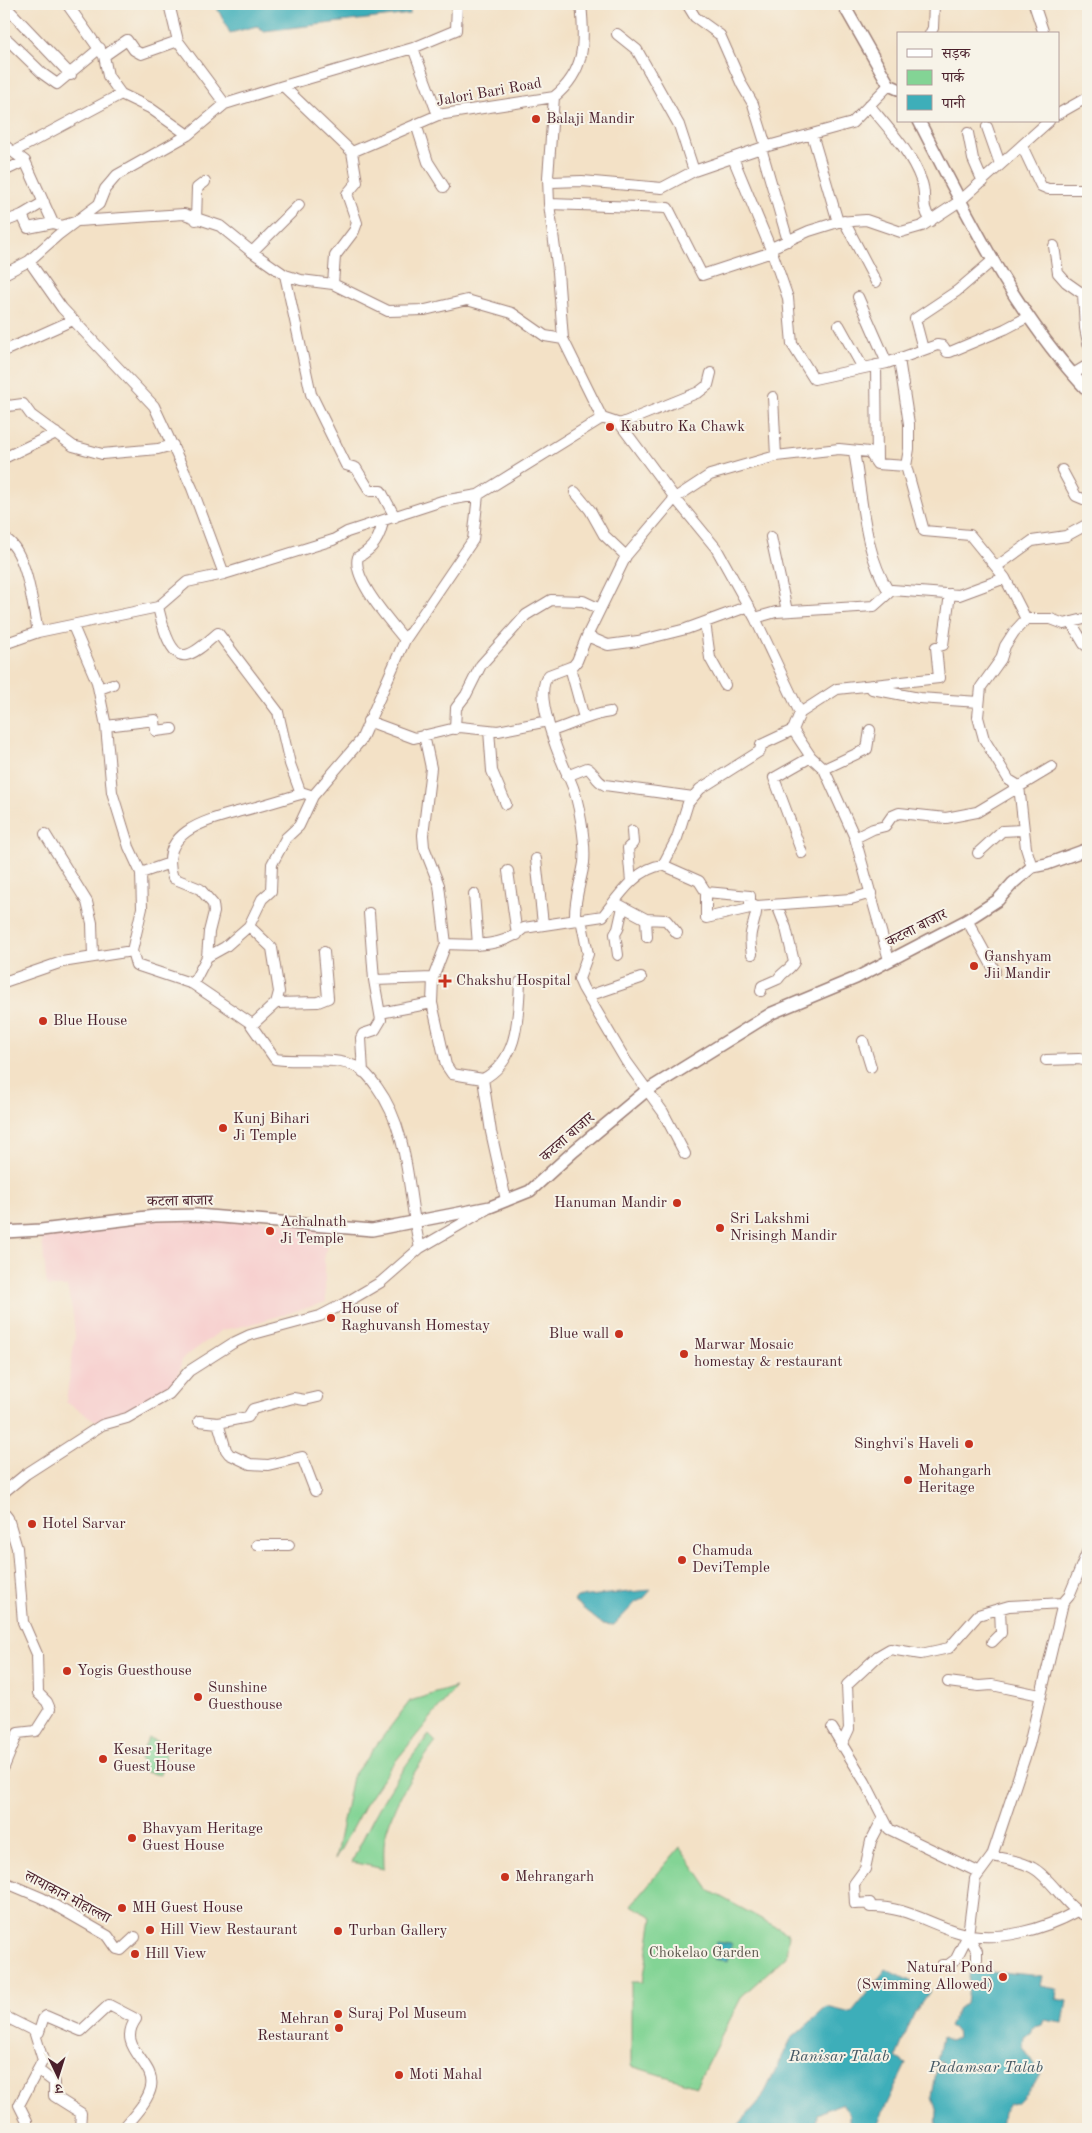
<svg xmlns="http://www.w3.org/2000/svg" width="1092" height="2133" font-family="'Old Standard TT','Noto Serif Devanagari',serif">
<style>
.built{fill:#f7d0cf}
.green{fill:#83d495;stroke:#667a60}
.water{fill:#3eaeb9;stroke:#446672}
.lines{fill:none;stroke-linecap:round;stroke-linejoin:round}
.minor-casing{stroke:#9e8078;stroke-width:12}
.tertiary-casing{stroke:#9e8078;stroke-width:14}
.minor{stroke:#fff;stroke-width:10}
.tertiary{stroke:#fff;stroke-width:11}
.poi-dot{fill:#c8321e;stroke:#f7f3e8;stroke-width:2}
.labels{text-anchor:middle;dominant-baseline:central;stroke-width:4;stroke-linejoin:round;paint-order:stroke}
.street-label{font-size:15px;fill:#4a1f2b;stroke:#f7f3e8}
.poi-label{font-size:15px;fill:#4a1f2b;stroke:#f7f3e8;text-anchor:start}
.park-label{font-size:15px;fill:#5b554b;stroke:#f7f3e8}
.water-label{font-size:16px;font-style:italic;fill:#455864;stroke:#f7f3e8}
</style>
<rect width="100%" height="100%" fill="#f7f3e8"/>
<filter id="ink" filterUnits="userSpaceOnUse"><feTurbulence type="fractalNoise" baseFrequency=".02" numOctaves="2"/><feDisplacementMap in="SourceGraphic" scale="10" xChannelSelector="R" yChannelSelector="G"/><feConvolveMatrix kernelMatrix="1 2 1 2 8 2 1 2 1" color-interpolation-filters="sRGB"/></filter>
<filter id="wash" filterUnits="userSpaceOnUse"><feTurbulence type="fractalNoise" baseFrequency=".0096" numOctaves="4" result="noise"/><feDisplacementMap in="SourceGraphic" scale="20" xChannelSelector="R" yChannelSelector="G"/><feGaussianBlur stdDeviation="1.12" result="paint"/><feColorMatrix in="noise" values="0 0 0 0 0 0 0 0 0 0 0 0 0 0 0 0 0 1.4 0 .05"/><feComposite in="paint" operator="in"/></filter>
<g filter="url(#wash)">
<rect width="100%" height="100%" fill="#f3e1c6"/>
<path class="built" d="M197,1215L331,1226L324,1260L326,1302L248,1325L222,1330L182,1359L176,1388L155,1402L102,1425L66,1402L75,1336L73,1314L67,1287H47L41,1230Z"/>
<path class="green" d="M456,1687L390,1768L364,1806L335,1860L352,1777L410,1701Z
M429,1735L436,1742C414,1771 394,1801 385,1837C383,1847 384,1859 384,1869L352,1862C374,1813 395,1777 429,1735Z
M148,1738L168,1745L160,1775L145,1772L140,1758Z
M680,1847L710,1891L789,1934L786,1956L742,1996L696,2086L631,2066V1982H643L653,1917L631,1905Z"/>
<path class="water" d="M215,4H410V14L264,31L257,26L230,33Z
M651,1590L643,1599L636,1602L614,1625L602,1624L574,1601L577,1597Z
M717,1942L731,1944L727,1961L713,1959Z
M886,1969L930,1991L913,2016L896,2057L906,2064L875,2129H849V2114L842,2103L817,2114L816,2129H735L762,2098L791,2039L827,2007L851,2013Z
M970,1969L1042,1976L1040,1986L1057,1989L1056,1999L1067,2001L1063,2023L1043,2020L1041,2025L1032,2028L1031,2033L1024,2037L1023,2047L1040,2074L1034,2085L1017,2103L1009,2104L1003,2113L1001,2129H936L937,2113L932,2096L937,2068L942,2065V2061L937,2060L942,2038L949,2041L957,2038L956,2031L949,2026L958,2008L966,2004Z"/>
</g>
<g filter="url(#ink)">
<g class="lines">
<defs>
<path id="minor" d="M67,4L104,56L108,76L121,94L150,108L188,135
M169,4L178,41
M687,4L695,17L720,35L742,85L753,104L766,146
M1034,4L1044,34
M8,9L71,75
M617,34L637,50L679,125L694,171
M930,34L933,28L934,4
M9,41L43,74L57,84L100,48
M413,48L438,115
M104,56L127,40L134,50L141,54L178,41L225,104
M283,86L413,48L456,30L457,4
M554,97L548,177L549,204L558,272L563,339L602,418L620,424L675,498L716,548L755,618L800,713L793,730L811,757L824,769L855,838L889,960
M869,105C888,128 911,152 921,180C928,196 919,203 931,221
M1058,114L1088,97
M416,124L428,162L444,187
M987,127L1000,164
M968,133L973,159L983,182
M812,134L838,222
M4,145L25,161L53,223
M1022,146L1041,186L1048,189H1087
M761,148L788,241
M13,152L121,94
M733,158L772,252
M4,171L25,161
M548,177L551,182L582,181L662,188L694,171L761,148L852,123L889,85
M44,202L22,215L28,228L53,223L62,226L78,221L184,214L220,226L252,252L285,275L301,280L333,284L388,311L425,310L467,300L512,313L545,336L563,339
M549,204L668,208L702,275L772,252L788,298L792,344L814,379L887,363L937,345L943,346L947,352H950L1005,329L1028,317
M196,220L197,188L205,182
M844,221L876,282
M4,222L22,215
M1054,246L1058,273L1066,282L1083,294L1085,328L1088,343
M771,248L809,231L838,222L866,220L901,232L922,226L960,201L1049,121
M252,252L299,205
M29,261L62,308L154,406L192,488L224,574
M4,274L29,261L58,235L99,204L105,189L117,175L188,135L225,104L283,86L352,152L438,115L554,97C586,71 585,42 581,4
M285,275L311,394L346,465L356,468L370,491H381L395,517
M333,284L335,256L354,231L357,223L347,194L357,182L352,152
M858,297L887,363
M839,325L863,368
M923,349L915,319L957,291L992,261
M4,351L73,320
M899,359L909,424V449L906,466L924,531L970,535L1005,578
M876,365L877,464
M1073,374L1088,365
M773,397L776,456
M4,402L8,406L23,404L31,415L73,446L102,454L158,449L173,445
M620,424L699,392L708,385L711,373
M854,452C863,499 863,550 889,592
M4,458L56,433
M1062,470L1076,496L1088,501
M575,492L590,510L604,535L626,556
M383,521C380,538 373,549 358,557C351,579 392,623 405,640
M771,537L787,611
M4,538C27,548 33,609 38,632
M996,567L1032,541L1066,536L1088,524
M749,606L686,629L638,641L608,645L587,636L626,556L675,498L710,475L776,456L839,449L869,452L877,464L906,466
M158,607C161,619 169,658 186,655C197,653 209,640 218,633L278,712L290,764L301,794
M755,618L776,612L874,606L892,590L959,595L1005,578L1026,619H1051L1064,624L1088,618
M705,622L710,658L725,685
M1071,622L1084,644L1088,647
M73,626L97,682L106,726L112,792L129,847L141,873L142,908L132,951
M4,644L38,632L158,607L187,582L224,574L333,540L347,532L442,501L478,495L602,418
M570,667L584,718
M99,689L113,684
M872,689L919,698L979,702
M800,713L837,689L939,678L936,647L943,645L950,594
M368,721L414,738L460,727L498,731L548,721
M106,726L155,720L156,731L172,729
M455,729L456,708L466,695L481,665L526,615L551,600L583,601L600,609
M489,730L492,771L506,804
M551,731C571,725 588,715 610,712
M424,735L431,768L423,835L424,847L439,885L446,944L433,978L432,1003L446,1065L452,1074L483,1079L491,1132L506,1200
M824,769L867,749L870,730
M567,776L587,768C595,772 595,781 605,785L693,797
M1019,786L1009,780L984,739L978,717L981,687L1001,659L1005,646L1014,632L1026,619
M1019,786L1026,848L1032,867
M45,834L87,902L92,923L93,957
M855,838L873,829L885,826L892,816L899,813L946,818L977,812L1052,767
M802,853L774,778L811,757
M978,853L1002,831L1023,830
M536,859L543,924
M663,865L699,881L706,892L750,896V903L757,906L851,899L871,893
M508,871L517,935
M141,873L170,863
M631,882L628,848L633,843L632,831
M706,892V918L750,908V903
M474,894L478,945
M614,902L646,919L666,920L677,933
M575,919C574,899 581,882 584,863C586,843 579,799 570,780C561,761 531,692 549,675L573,666L577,661L587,636
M581,919L588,954L579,979L583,988L626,1061L663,1112L685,1154
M646,919L647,937
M967,920L995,971
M249,926L272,948L279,992L276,1003L252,1025
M446,944C472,945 503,948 524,928L603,916C618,897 636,868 663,865L677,838L688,803L700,789L760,751L761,745L793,730
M752,954C747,929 755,928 757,906
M618,955L615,934L618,929L623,907
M207,957L209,932L214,912L213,904L200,889L173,878C157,831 208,820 241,811C262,806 283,799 304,793L313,796
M374,980L433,978
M4,982L62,962L132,951L136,965L193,984L249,1022L275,1059C301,1063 334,1055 359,1068C366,1072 372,1080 377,1087C411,1134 407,1194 420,1248
M193,984L207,957L225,947L249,926L262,899L271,891L272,864L286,838L299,826L313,796L361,740L405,640L473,540L478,495
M761,991L762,986L778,979C783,971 790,970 794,962L786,928L777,905
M588,996L641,978
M276,1003L318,1002L328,998L324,952
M380,1013L432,1003
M863,1041L871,1067
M1046,1060L1079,1059L1088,1061
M363,1072L361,1038L363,1034L375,1030L381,1020L374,980L369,913
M483,1079C519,1060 518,1017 520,982
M199,1421L218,1423L248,1417L253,1409L293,1398L305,1400L318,1397
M218,1423L226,1450L229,1454L250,1464L268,1465L302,1457L315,1491
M4,1492L26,1474L102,1425L127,1418L169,1394L189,1371L233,1343L250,1335L320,1316L347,1302L381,1282L420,1248L487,1209
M4,1513L8,1518L17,1548L23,1622L37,1654L38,1693L47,1702L50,1709L36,1731L18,1733L4,1767
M257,1545H289
M992,1642L1001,1633L1000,1609
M948,1682L979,1686L992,1685L1040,1695
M832,1728L865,1782L889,1829L978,1872
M841,1746L849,1729L847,1685L878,1656L890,1649L921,1654L949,1648L978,1615L1009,1606L1063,1603
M883,1818L871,1841L865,1869L854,1884L855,1904L870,1903V1907C905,1906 927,1923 958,1932C995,1944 1045,1929 1077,1911
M992,1856C1005,1859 1022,1861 1033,1868C1052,1878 1069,1913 1088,1916
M4,1886L9,1884L42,1898L108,1936L117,1949L121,1950L135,1937
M968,1935L977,1951V1960
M942,1965H948L956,1959L968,1935L975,1879L992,1856L1029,1745L1063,1603L1069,1596L1088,1550
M4,2016L34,2031L43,2060L19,2105L27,2121V2129
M34,2031L39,2032L43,2019L46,2016L81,2031L109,2005L136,2019C115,2048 156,2062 151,2087C148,2102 132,2117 123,2129
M38,2070L54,2082V2096L81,2113L80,2129"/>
<path id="tertiary" d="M843,4L889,85L898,89
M919,121C968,216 1014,313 1088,391
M4,1232L41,1230L155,1216L197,1215L372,1230L490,1207L530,1191L574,1151L646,1091L772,1013L856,978L967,920L998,900L1013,883L1032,867L1047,864L1088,849"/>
</defs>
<use href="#minor" class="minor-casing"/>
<use href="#tertiary" class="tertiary-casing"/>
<use href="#minor" class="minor"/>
<use href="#tertiary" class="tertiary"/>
</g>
</g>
<g class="poi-dot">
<circle cx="536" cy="119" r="5"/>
<circle cx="610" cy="427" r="5"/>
<circle cx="974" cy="966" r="5"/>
<path d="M442.5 973.5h5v5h5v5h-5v5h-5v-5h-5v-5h5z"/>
<circle cx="43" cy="1021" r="5"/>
<circle cx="223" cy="1128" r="5"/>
<circle cx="677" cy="1203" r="5"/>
<circle cx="720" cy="1228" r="5"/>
<circle cx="270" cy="1231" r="5"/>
<circle cx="331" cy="1318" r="5"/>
<circle cx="619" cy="1334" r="5"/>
<circle cx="684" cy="1354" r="5"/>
<circle cx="969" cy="1444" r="5"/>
<circle cx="908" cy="1480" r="5"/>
<circle cx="32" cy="1524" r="5"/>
<circle cx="682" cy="1560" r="5"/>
<circle cx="67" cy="1671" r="5"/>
<circle cx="198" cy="1697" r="5"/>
<circle cx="103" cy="1759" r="5"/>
<circle cx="132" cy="1838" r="5"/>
<circle cx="505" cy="1877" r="5"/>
<circle cx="122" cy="1908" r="5"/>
<circle cx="150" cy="1930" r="5"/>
<circle cx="338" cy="1931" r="5"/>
<circle cx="135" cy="1954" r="5"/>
<circle cx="1003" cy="1977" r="5"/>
<circle cx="338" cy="2014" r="5"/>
<circle cx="339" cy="2028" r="5"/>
<circle cx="399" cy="2075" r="5"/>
</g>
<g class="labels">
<g class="street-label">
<text transform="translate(489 93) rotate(-10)">Jalori Bari Road</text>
<text transform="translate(917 929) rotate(-27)">कटला बाजार</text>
<text transform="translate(568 1138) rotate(-41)">कटला बाजार</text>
<text transform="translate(180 1202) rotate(-1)">कटला बाजार</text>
<text transform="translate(67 1898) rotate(28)">लायाकान मोहाल्ला</text>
</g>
<g class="poi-label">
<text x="546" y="119">Balaji Mandir</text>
<text x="620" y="427">Kabutro Ka Chawk</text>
<text x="984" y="957">Ganshyam<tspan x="984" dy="17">Jii Mandir</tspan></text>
<text x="456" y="981">Chakshu Hospital</text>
<text x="53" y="1021">Blue House</text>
<text x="233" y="1119">Kunj Bihari<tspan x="233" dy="17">Ji Temple</tspan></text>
<text x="667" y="1203" text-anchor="end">Hanuman Mandir</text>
<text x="730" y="1219">Sri Lakshmi<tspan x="730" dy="17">Nrisingh Mandir</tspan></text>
<text x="280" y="1222">Achalnath<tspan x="280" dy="17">Ji Temple</tspan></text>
<text x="341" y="1309">House of<tspan x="341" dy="17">Raghuvansh Homestay</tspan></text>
<text x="609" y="1334" text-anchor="end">Blue wall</text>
<text x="694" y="1345">Marwar Mosaic<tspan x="694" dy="17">homestay &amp; restaurant</tspan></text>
<text x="959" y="1444" text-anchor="end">Singhvi's Haveli</text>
<text x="918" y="1471">Mohangarh<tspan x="918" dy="17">Heritage</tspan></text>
<text x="42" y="1524">Hotel Sarvar</text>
<text x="692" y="1551">Chamuda<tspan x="692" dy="17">DeviTemple</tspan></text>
<text x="77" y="1671">Yogis Guesthouse</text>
<text x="208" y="1688">Sunshine<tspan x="208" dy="17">Guesthouse</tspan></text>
<text x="113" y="1750">Kesar Heritage<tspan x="113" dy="17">Guest House</tspan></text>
<text x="142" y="1829">Bhavyam Heritage<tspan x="142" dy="17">Guest House</tspan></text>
<text x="515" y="1877">Mehrangarh</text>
<text x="132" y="1908">MH Guest House</text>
<text x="160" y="1930">Hill View Restaurant</text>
<text x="348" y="1931">Turban Gallery</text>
<text x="145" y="1954">Hill View</text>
<text x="993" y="1968" text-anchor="end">Natural Pond<tspan x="993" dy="17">(Swimming Allowed)</tspan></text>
<text x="348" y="2014">Suraj Pol Museum</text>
<text x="329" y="2019" text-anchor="end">Mehran<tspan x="329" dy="17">Restaurant</tspan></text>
<text x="409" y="2075">Moti Mahal</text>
</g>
<g class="park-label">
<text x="704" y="1953">Chokelao Garden</text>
</g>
<g class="water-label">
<text x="839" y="2057">Ranisar Talab</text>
<text x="986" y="2068">Padamsar Talab</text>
</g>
</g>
<rect width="1092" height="2133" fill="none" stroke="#f7f3e8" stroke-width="20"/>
<rect x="897" y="32" width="162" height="90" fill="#f7f3e8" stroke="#b29e9c"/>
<rect x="907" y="49" width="25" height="8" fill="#ffffff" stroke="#b29e9c"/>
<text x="942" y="58" font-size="15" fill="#4a1f2b">सड़क</text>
<rect x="907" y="70" width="25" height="15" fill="#83d495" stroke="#b29e9c"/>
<text x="942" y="82" font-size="15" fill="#4a1f2b">पार्क</text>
<rect x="907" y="95" width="25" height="15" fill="#3eaeb9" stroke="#b29e9c"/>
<text x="942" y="108" font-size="15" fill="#4a1f2b">पानी</text>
<g transform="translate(58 2076) rotate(176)" stroke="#f7f3e8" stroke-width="4" paint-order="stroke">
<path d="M0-4L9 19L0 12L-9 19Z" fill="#4a1f2b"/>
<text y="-8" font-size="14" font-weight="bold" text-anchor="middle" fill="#4a1f2b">उ</text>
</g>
</svg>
